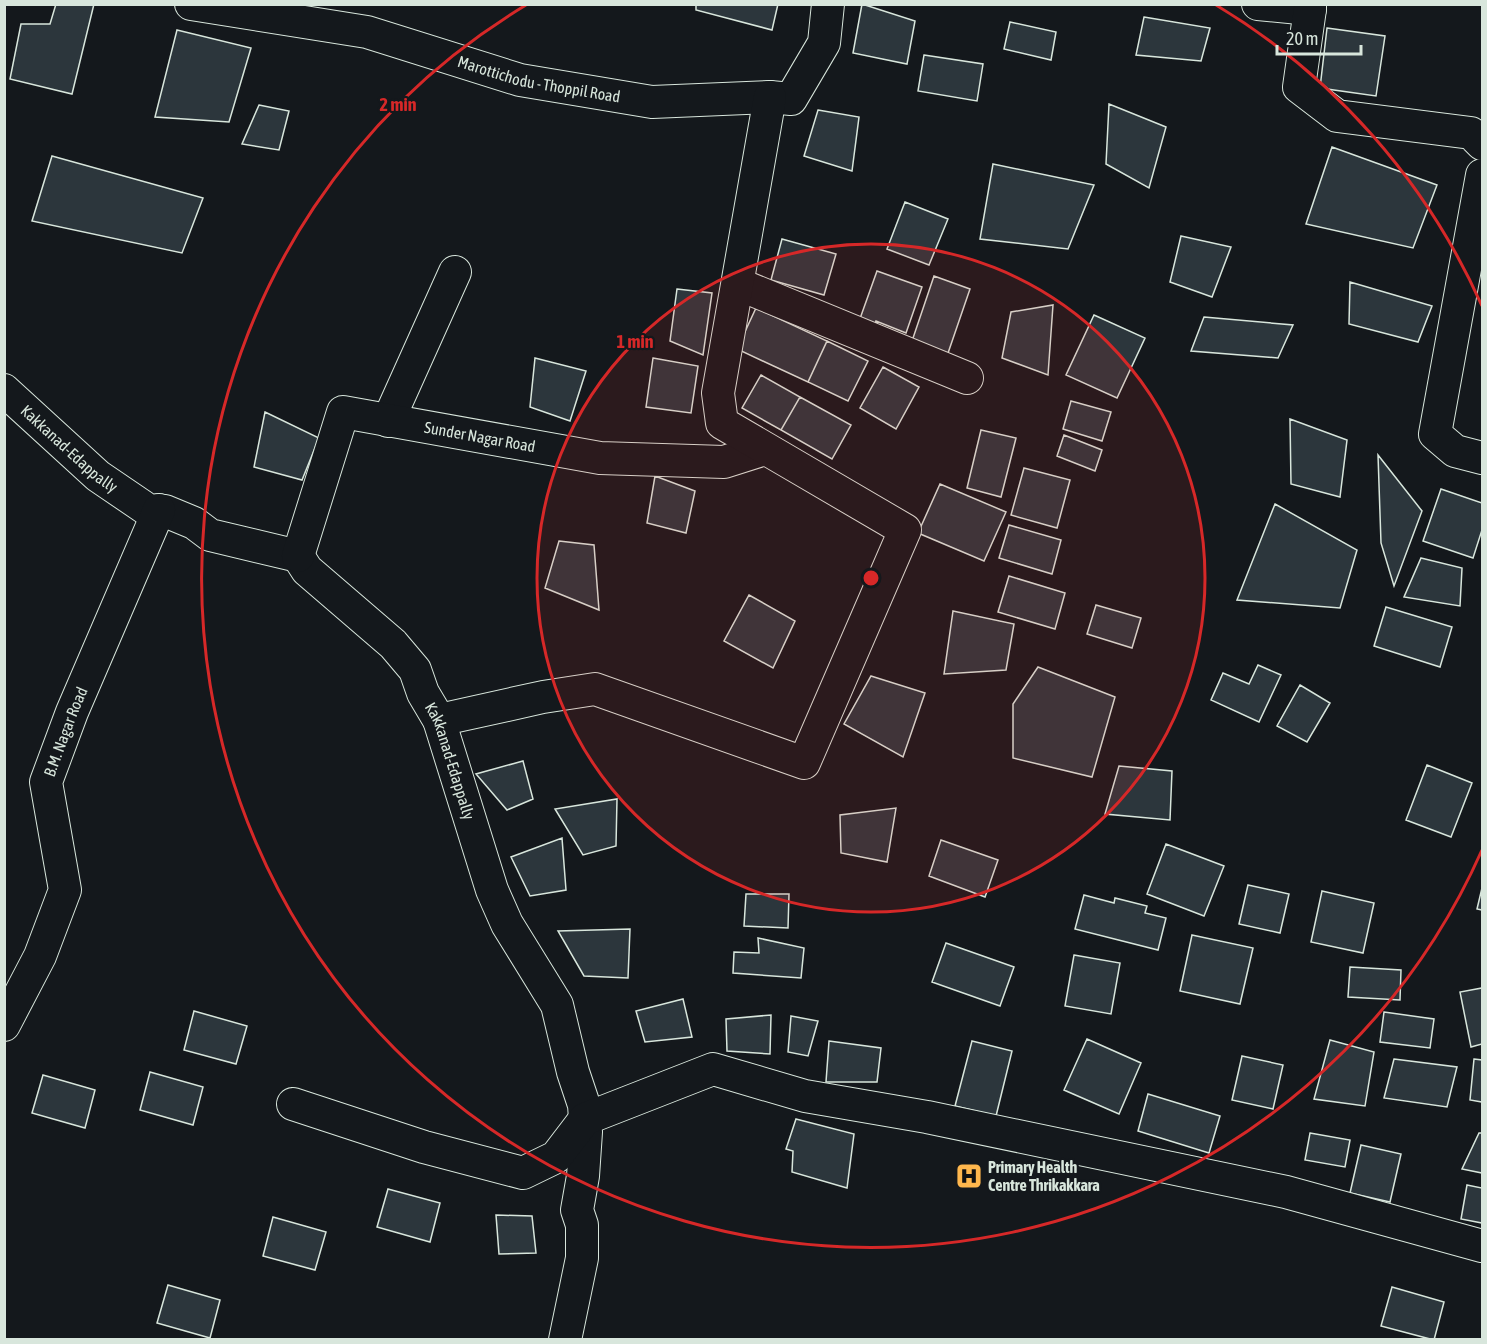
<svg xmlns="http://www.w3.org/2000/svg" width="1487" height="1344" font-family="'Asap Condensed',sans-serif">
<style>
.building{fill:#2c363c;stroke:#d8e6dc;stroke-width:1.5}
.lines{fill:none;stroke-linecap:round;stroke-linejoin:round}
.minor-casing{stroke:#d8e6dc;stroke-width:34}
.minor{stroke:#14181c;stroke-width:32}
.ring{fill:none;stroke:#d62828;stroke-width:3}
.labels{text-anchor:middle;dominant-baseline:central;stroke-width:4.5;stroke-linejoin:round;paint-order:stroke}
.street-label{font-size:16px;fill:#d8e6dc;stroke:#14181c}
.poi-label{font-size:16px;font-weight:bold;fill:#d8e6dc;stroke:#14181c;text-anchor:start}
.centre{fill:#d62828;stroke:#14181c;stroke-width:3}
.ring-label{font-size:18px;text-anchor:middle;font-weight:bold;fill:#d62828;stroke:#14181c;stroke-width:4.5;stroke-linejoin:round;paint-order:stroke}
</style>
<rect width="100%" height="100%" fill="#14181c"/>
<path class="building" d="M56,4H94L72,94L10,79L21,24H50Z
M696,4H778L772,30L696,10Z
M862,4L915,21L907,64L853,53Z
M1144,17L1210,28L1201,61L1136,55Z
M1010,22L1056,32L1051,60L1004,49Z
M1327,28L1385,36L1376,96L1320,88Z
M177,30L251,48L229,122L155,117Z
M924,55L983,64L977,101L918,91Z
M1109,104L1166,127L1149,188L1106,164Z
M259,105L289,111L279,150L242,144Z
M818,110L859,117L852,171L804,156Z
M1332,147L1437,185L1413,248L1306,224Z
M52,156L203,198L182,253L32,221Z
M993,164L1094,185L1068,249L980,239Z
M905,202L948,219L929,265L887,249Z
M1181,236L1231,247L1212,297L1170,282Z
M782,239L836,254L824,295L771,280Z
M877,271L922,287L906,333L876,321L872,332L857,327Z
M934,276L970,289L947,356L911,344Z
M1350,282L1432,306L1418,342L1349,324Z
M677,289L712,293L703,355L670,341Z
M1053,305L1048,375L1002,358L1011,312Z
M756,308L827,341L808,382L737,349Z
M1094,315L1145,338L1117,398L1066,375Z
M1204,317L1293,325L1278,358L1191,351Z
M827,341L868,361L848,401L808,382Z
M535,358L586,371L570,421L530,407Z
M653,358L698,366L691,413L646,407Z
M883,367L919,387L896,429L860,408Z
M761,375L800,397L781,430L742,408Z
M800,397L851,425L832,459L781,430Z
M1071,401L1111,412L1102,441L1063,429Z
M265,412L319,438L302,480L254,467Z
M1290,419L1347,440L1340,497L1291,484Z
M981,430L1016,438L1001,497L967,488Z
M1064,435L1102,450L1095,471L1057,456Z
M1378,455L1422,511L1394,586L1381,543Z
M1024,468L1070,480L1057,528L1011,515Z
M655,476L695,491L686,533L647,523Z
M940,484L1006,512L984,561L918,533Z
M1441,489L1482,503V530L1473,558L1423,541Z
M1275,504L1357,550L1340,608L1237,600Z
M1009,525L1061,540L1052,574L999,558Z
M559,541L594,545L599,610L545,588Z
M1421,558L1462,568L1460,606L1404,597Z
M1009,576L1065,593L1055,629L998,612Z
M749,595L795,621L773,668L724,641Z
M1096,605L1141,618L1132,648L1087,634Z
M1386,607L1452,627L1440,667L1374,646Z
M953,611L1014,624L1006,670L944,674Z
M1258,665L1281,675L1259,722L1211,700L1223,673L1249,684Z
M1038,667L1115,697L1092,777L1013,758V704Z
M871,676L925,693L903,757L844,724Z
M1300,685L1330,703L1307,742L1277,726Z
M523,761L533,799L507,810L476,774Z
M1427,765L1472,783L1451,837L1406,820Z
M1119,766L1172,771L1170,820L1105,814Z
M617,799L616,846L583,855L555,809Z
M896,808L887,862L841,853L840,815Z
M562,838L566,890L530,896L511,857Z
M941,840L998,860L985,897L929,876Z
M1166,844L1224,866L1204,916L1147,894Z
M1248,885L1289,894L1280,933L1239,924Z
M1482,888V910L1477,909Z
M1322,891L1374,903L1363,953L1311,942Z
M746,894H789L788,928L744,926Z
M1084,895L1114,903L1115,898L1147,906L1145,913L1166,918L1158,950L1075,929Z
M630,929L628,978L584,976L558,931Z
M1192,935L1253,948L1240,1004L1180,991Z
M758,938L804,948L801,978L733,973L734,952L759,953Z
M946,943L1014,967L1000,1006L932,982Z
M1074,955L1120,963L1111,1014L1065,1006Z
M1350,967L1401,970L1400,1000L1348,997Z
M1482,988V1044L1471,1047L1460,992Z
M683,999L692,1037L645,1042L636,1011Z
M194,1011L247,1026L236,1064L184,1050Z
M1384,1012L1434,1019L1430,1048L1380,1042Z
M771,1015L770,1054L727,1051L726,1019Z
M791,1016L818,1021L808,1056L788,1052Z
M1087,1039L1141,1063L1119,1114L1064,1090Z
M1330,1040L1374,1052L1365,1106L1314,1099Z
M829,1041L881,1048L877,1082H826Z
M972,1041L1012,1051L996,1116L955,1106Z
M1242,1056L1283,1065L1273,1109L1232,1100Z
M1394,1059L1457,1067L1447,1107L1384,1098Z
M1474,1059L1482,1060V1102L1470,1100Z
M150,1072L203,1087L193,1125L140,1110Z
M43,1075L95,1090L85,1128L32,1113Z
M1148,1094L1220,1116L1209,1153L1138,1131Z
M796,1119L854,1134L847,1188L792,1172L793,1151L786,1149Z
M1310,1133L1350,1140L1345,1167L1305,1160Z
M1479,1133H1482V1173L1462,1169Z
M1361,1145L1401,1154L1390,1202L1350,1193Z
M1467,1185L1482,1188V1223L1461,1219Z
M388,1189L440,1203L430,1242L377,1227Z
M496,1215L532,1216L536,1253L499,1254Z
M273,1217L326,1232L315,1270L263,1256Z
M168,1285L220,1300L210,1338L157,1323Z
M1392,1287L1444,1302L1434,1340L1381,1326Z"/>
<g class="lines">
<defs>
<g id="minor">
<path id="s1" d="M191,4L367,32L520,80L652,102L770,97L791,99L824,43L828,4"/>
<path d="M1258,4L1310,9V4"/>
<path d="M1310,9L1299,87L1337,116L1471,133L1482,144"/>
<path d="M1482,175L1435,434L1455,451L1482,458"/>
<path d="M738,284L967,378"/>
<path id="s2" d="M4,390L98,476L148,510L165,511L194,523L210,535L298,556L307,570L393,644L415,670L423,693L439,720L492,890L507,924L557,1005L573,1072L584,1105L586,1132L583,1176L577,1210L582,1225V1258L565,1340"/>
<path d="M388,421L455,272"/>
<path id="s3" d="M298,556L343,412L600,458L724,462L765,449"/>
<path d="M439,720L543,697L595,689L804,763L905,530L722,423L718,393L770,97"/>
<path id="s4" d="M4,1025L40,956L65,890L46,782L72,712L159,510"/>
<path d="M293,1104L424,1147L523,1173L556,1157L585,1119L713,1069L805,1096L927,1117L1286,1192L1482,1246"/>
</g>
</defs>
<use href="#minor" class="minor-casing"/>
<use href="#minor" class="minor"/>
</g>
<circle cx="871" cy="578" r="334" fill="#d62828" fill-opacity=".12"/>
<g class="ring">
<circle cx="871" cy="578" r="334"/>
<path d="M1482 850A669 669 0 1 1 526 5M1216 5A669 669 0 0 1 1482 306"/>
</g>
<defs>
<symbol id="hospital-square" viewBox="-11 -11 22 22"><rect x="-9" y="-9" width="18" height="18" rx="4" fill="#ffb74d" stroke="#14181c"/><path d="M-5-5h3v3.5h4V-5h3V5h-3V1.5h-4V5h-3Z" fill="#111"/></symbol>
</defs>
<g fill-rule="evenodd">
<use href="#hospital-square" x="954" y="1161" width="30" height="30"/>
</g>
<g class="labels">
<g class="street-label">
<text stroke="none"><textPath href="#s1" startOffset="357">Marottichodu - Thoppil Road</textPath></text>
<text stroke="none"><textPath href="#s3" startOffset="290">Sunder Nagar Road</textPath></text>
<text stroke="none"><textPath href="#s2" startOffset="88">Kakkanad-Edappally</textPath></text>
<text stroke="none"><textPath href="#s4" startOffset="312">B.M. Nagar Road</textPath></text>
<text stroke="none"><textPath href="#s2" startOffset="609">Kakkanad-Edappally</textPath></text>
</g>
<g class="poi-label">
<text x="988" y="1167">Primary Health<tspan x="988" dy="18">Centre Thrikakkara</tspan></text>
</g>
</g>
<circle cx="871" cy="578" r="9" class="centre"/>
<g class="ring-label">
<text x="398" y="111">2 min</text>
<text x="635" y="348">1 min</text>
</g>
<rect width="1487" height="1344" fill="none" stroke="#d8e6dc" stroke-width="12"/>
<path d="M1277 45v9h84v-9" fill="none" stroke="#d8e6dc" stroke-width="3"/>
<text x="1286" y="45" font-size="18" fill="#d8e6dc" stroke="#14181c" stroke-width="4.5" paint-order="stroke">20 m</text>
</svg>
